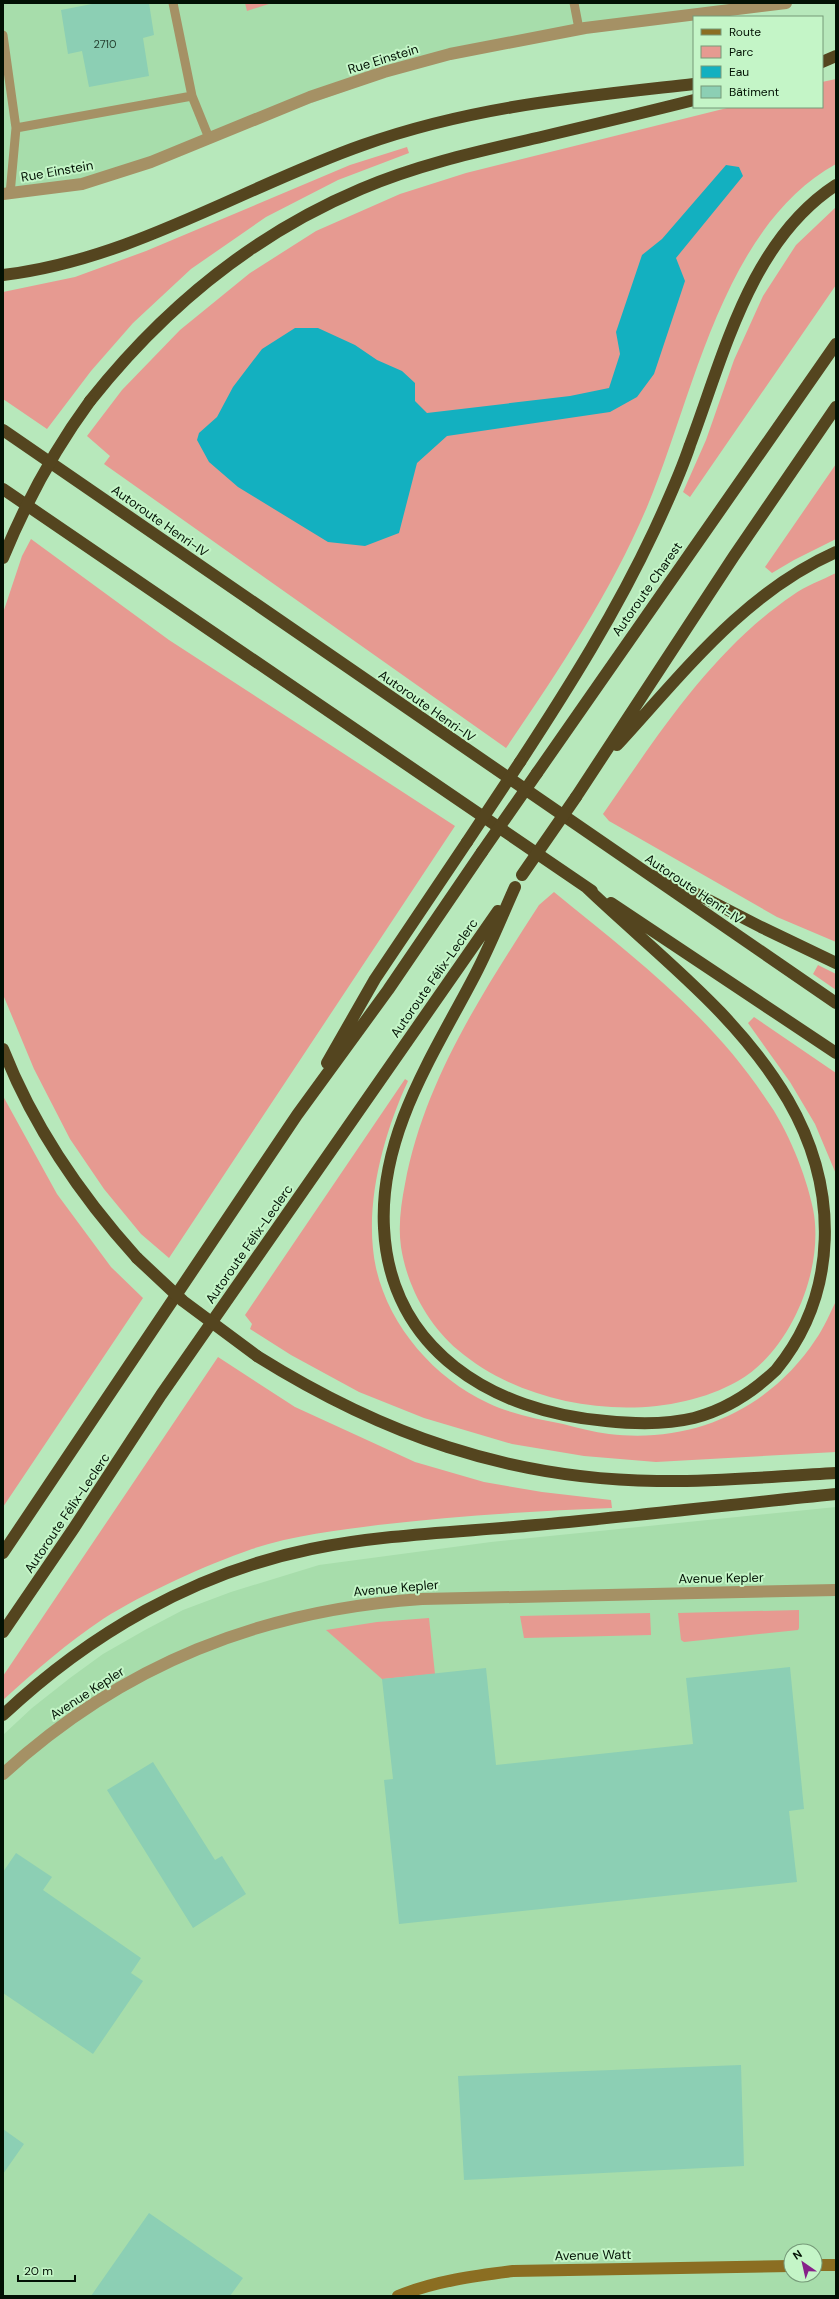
<svg xmlns="http://www.w3.org/2000/svg" width="839" height="2299" font-family="'DM Sans',sans-serif">
<style>
.built{fill:#a7ddab;fill-rule:evenodd}
.green{fill:#e69a91}
.water{fill:#13b0c0}
.building{fill:#8ccfb4}
.lines{fill:none;stroke-linecap:round;stroke-linejoin:round}
.lane{stroke:#a59165;stroke-width:9}
.street{stroke:#a59165;stroke-width:12}
.secondary{stroke:#8b6e22;stroke-width:12}
.highway{stroke:#54451f;stroke-width:12}
.highway-bridge{stroke:#54451f;stroke-width:12}
.labels{text-anchor:middle;dominant-baseline:central;stroke-width:4;stroke-linejoin:round;paint-order:stroke}
.number-label{font-size:11px;fill:#244030}
.street-label{font-size:13px;fill:#021104;stroke:#c4f5c7}
</style>
<rect width="100%" height="100%" fill="#b7e8bb"/>
<path class="built" d="M3,3H786L450,54L82,184L3,194Z
M836,1507V2296H3V1735L32,1708L70,1678L103,1654L145,1630L183,1610L231,1592L319,1565L491,1542ZM791,2251H815V2275H791Z"/>
<path class="green" d="M245,3H272L247,11Z
M836,79V164C722,227 694,396 647,507C611,592 558,672 506,748L104,464L110,456L87,436L122,390L180,330L250,273L316,231L400,194L466,173L731,107H822V82Z
M407,147L409,153L338,180L266,217L191,269L133,323L91,371L47,429L3,399V292L75,277L146,251L350,165Z
M836,207V285L690,497L683,492L706,440L734,360L763,296L796,245Z
M836,464V539L794,560L772,573L765,567Z
M31,539L169,640L455,826L169,1258L141,1234L104,1189L70,1139L34,1069L4,997L3,613L22,556Z
M836,573V942L777,917L609,821L603,814C658,735 712,650 793,595C805,586 822,580 836,573Z
M554,892C632,956 710,1014 766,1099C787,1128 806,1174 813,1209C825,1268 791,1351 738,1381C656,1427 529,1411 458,1350C428,1325 407,1286 401,1247C398,1226 401,1204 405,1184C424,1081 483,992 539,905Z
M818,965L836,974V990L813,974Z
M754,1017L836,1073V1174L815,1124L790,1082L748,1023Z
M405,1079L408,1081C383,1135 363,1208 376,1268C389,1326 434,1378 488,1403C511,1414 538,1419 563,1424C578,1428 594,1432 609,1434C693,1444 770,1409 816,1339C824,1328 830,1313 836,1301V1452L656,1462L584,1456L512,1444L424,1418L359,1392L291,1355L250,1329L252,1324L245,1315Z
M3,1096L57,1194L111,1267L143,1298L3,1507Z
M218,1357L295,1407L415,1462L484,1482L542,1492L611,1500L612,1508C534,1511 456,1516 378,1525C339,1530 290,1536 252,1549C206,1565 144,1593 103,1619C67,1643 35,1671 3,1700V1676Z
M799,1610V1628L798,1630L684,1642L681,1640L678,1613Z
M650,1613L651,1635L524,1638L520,1616Z
M429,1618L435,1674L382,1679L326,1630L377,1622Z"/>
<path class="water" d="M726,165L739,167L743,176L676,258L685,281L654,374L637,397L610,412L447,436L417,463L399,533L365,546L328,542L238,487L209,462L197,440L199,433L217,417L233,387L262,349L295,328H318L355,345L377,360L402,371L415,383V401L427,413L570,396L609,388L620,354L616,332L642,255L662,239Z"/>
<path class="building" d="M97,3H149L154,35L143,38L149,76L89,87L82,51L68,54L61,10Z
M790,1667L804,1809L789,1811L797,1882L399,1924L384,1780L393,1779L382,1679L486,1668L496,1765L693,1744L686,1678Z
M153,1762L215,1860L222,1856L246,1894L193,1928L107,1790Z
M16,1853L52,1877L43,1890L141,1958L131,1973L143,1981L93,2054L3,1993V1872Z
M741,2065L744,2166L464,2180L458,2076Z
M3,2129L24,2144L3,2174Z
M149,2213L243,2278L230,2296H91Z"/>
<g class="lines">
<path class="lane" d="M173,3L192,96
M574,3L579,29
M3,35L16,128L10,194
M16,128L192,96L209,138"/>
<path class="street" d="M3,194L82,184L151,162L310,97L384,72L450,54L585,28L786,3
M3,1774C123,1664 261,1610 422,1599L836,1590"/>
<path class="secondary" d="M815,2265H836
M398,2296C436,2281 473,2276 513,2271L791,2266"/>
<path class="highway" d="M822,62L836,56
M3,275C131,260 243,187 363,145C473,106 579,97 694,84
M90,401C163,309 252,235 361,189C415,166 471,153 528,140C583,127 639,114 694,100
M3,430L836,1003
M3,489L592,891
M617,745C684,672 744,593 836,552
M520,762C569,687 616,612 654,531C667,503 680,475 690,445C724,355 750,241 836,185
M537,773L836,344
M576,797L734,556L836,407
M658,874L761,927L836,963
M515,887C502,916 490,946 475,975C434,1054 379,1134 384,1228C390,1350 493,1412 606,1421C635,1424 665,1425 694,1418C725,1410 753,1392 776,1370C839,1293 839,1188 788,1100C737,1013 657,955 586,887
M611,903L836,1053
M3,1049C34,1128 81,1196 137,1258
M327,1063L375,979L467,842
M257,1356C382,1434 507,1479 657,1481C717,1482 776,1476 836,1473
M3,1553L297,1115L388,990L482,852
M3,1632L74,1528L161,1395L498,911
M3,1715C89,1634 194,1573 311,1549C385,1534 462,1532 536,1525C636,1516 736,1504 836,1494"/>
<path class="highway-bridge" d="M3,558C26,502 54,450 90,401
M467,842L520,762
M482,852L537,773
M522,875L576,797
M137,1258L183,1301L257,1356"/>
</g>
<g class="labels">
<g class="number-label">
<text x="105" y="44">2710</text>
</g>
<g class="street-label">
<text transform="translate(383 59) rotate(-17)">Rue Einstein</text>
<text transform="translate(57 171) rotate(-10)">Rue Einstein</text>
<text transform="translate(160 521) rotate(35)">Autoroute Henri-IV</text>
<text transform="translate(647 589) rotate(-55)">Autoroute Charest</text>
<text transform="translate(427 706) rotate(35)">Autoroute Henri-IV</text>
<text transform="translate(694 889) rotate(34)">Autoroute Henri-IV</text>
<text transform="translate(434 978) rotate(-55)">Autoroute Félix-Leclerc</text>
<text transform="translate(249 1244) rotate(-55)">Autoroute Félix-Leclerc</text>
<text transform="translate(67 1513) rotate(-56)">Autoroute Félix-Leclerc</text>
<text transform="translate(721 1578) rotate(-1)">Avenue Kepler</text>
<text transform="translate(396 1588) rotate(-5)">Avenue Kepler</text>
<text transform="translate(87 1693) rotate(-33)">Avenue Kepler</text>
<text transform="translate(593 2255) rotate(-1)">Avenue Watt</text>
</g>
</g>
<rect width="839" height="2299" fill="none" stroke="#021104" stroke-width="8"/>
<rect x="693" y="16" width="130" height="92" fill="#c4f5c7" stroke="#769a79"/>
<rect x="701" y="29" width="20" height="6" fill="#8b6e22" stroke="#769a79"/>
<text x="729" y="36" font-size="12" fill="#021104">Route</text>
<rect x="701" y="46" width="20" height="12" fill="#e69a91" stroke="#769a79"/>
<text x="729" y="56" font-size="12" fill="#021104">Parc</text>
<rect x="701" y="66" width="20" height="12" fill="#13b0c0" stroke="#769a79"/>
<text x="729" y="76" font-size="12" fill="#021104">Eau</text>
<rect x="701" y="86" width="20" height="12" fill="#8ccfb4" stroke="#769a79"/>
<text x="729" y="96" font-size="12" fill="#021104">Bâtiment</text>
<g transform="translate(803 2263) rotate(326)"><circle r="19" fill="#c4f5c7" stroke="#769a79"/>
<path d="M0-3L7 15L0 10L-7 15Z" fill="#862189"/>
<text y="-6" font-size="11" font-weight="bold" text-anchor="middle" fill="#021104">N</text>
</g>
<path d="M18 2275v6h57v-6" fill="none" stroke="#021104" stroke-width="2"/>
<text x="24" y="2275" font-size="12" fill="#021104" stroke="#c4f5c7" stroke-width="3" paint-order="stroke">20 m</text>
</svg>
